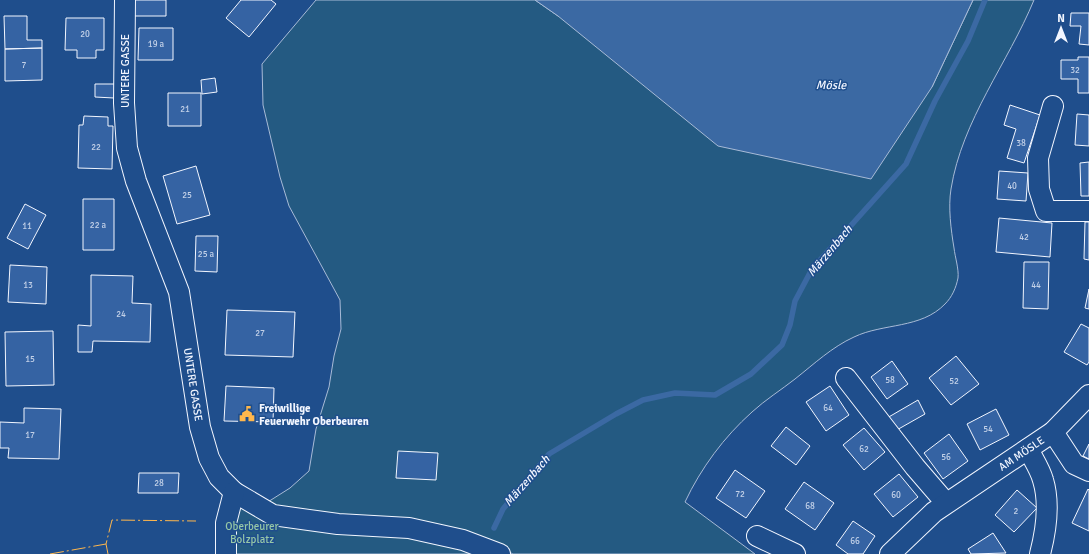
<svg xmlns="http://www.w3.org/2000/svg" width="1089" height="554" font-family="Signika,sans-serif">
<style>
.green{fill:#245a82;stroke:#a8bbd7}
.water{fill:#3b69a3;stroke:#a8bbd7}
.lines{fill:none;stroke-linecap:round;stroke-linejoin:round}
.stream{stroke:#3b69a3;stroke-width:5.5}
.building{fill:#3563a3;stroke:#f2f6ff}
.minor-casing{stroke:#f2f6ff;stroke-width:22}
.minor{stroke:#1f4e8c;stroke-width:20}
.power{stroke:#ffb74d;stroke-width:1;stroke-dasharray:14 3 2 3;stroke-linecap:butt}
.labels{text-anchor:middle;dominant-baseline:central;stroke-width:3;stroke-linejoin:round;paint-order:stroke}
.number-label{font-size:9px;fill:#c3d1e8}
.street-label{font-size:11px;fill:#f2f6ff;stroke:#1f4e8c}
.poi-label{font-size:11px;font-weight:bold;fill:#f2f6ff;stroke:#1f4e8c;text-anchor:start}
.park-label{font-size:11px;fill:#97c8a6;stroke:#1f4e8c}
.water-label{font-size:12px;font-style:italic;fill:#f2f6ff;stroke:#1f4e8c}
</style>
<rect width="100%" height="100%" fill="#1f4e8c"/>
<path class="green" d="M316,0H535L558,16L932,87L973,0H1034C1008,63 962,120 951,189C948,207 951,230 954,248C955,257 959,269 958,278C956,288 952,297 945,304C921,329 883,323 854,337C832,347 814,364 795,379C781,390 765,400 752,412C724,437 701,468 685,502L755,554H513L505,550L263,505L290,488L309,471L316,429L329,387L334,356L341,329L340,300L289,206L280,177L263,105L262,64Z
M236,499L408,531L487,554H229Z"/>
<path class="water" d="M535,0H973L932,87L871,179L718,146L558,16Z"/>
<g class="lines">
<path class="stream" d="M494,528L503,509L549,454L616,414L643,400L675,393L715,395L751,374L782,345L790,325L795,301L812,269L906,164L935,101L968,41L985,0"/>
</g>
<path class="building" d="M132,0H166V16H131Z
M241,0H271L276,4L249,37L226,18Z
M1071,13H1089V45L1079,44L1081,26H1070Z
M4,16H27V40H42V48L5,49Z
M66,18H104V50H96V58H77V50H65Z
M139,28H173V60H138Z
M42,48V80L5,81V49Z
M1078,57H1089V93H1078V79H1061V60H1078Z
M215,78L217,92L202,94L201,80Z
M95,84H115L114,98L95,97Z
M168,93H201V126H168Z
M1010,105L1040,115L1024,163L1007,158L1016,129L1004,125Z
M1077,114L1089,115V146L1075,145Z
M84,116L108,117V126H113L112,169L78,168L79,125H83Z
M1089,162V196H1081L1080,163Z
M196,166L210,215L177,224L163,176Z
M999,171L1028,173L1026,201L997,199Z
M83,199H114V250H83Z
M25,204L46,215L28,249L7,238Z
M999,218L1052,223L1050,257L996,252Z
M1085,222H1089V260L1084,259Z
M196,236H218L217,272L195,271Z
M1024,262H1049L1048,309L1023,308Z
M10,265L47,267L46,304L8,302Z
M91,275L133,276L132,303L151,304L150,342L93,341L92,352H78V325L91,326Z
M1089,289V309L1085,308Z
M227,310L295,312L293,357L225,355Z
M1081,324L1089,328V362L1087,365L1064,352Z
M53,331L54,385L6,386L5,332Z
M956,356L979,384L951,405L929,378Z
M892,361L908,384L887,399L871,377Z
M226,386L274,388L273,422L224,421Z
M830,386L849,415L826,431L806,402Z
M918,400L925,414L895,431L887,418Z
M24,408L61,409L59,459L8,458L9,448H0V422L24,423Z
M996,409L1009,435L980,450L967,424Z
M786,427L810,446L796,465L771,446Z
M864,428L885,452L864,470L843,445Z
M949,434L968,461L943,479L924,453Z
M1089,444V459L1083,456Z
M398,451L438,453L436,480L396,478Z
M735,470L765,491L746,518L716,498Z
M139,473H179L178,493H138Z
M899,474L918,497L893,517L874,494Z
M804,482L834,503L815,530L785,509Z
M1088,489L1089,490V531L1072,523Z
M1017,490L1037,508L1014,532L995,515Z
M853,521L875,536L863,554H848L836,545Z
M993,533L1006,553L971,554L968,549Z"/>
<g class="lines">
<defs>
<g id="minor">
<path id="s1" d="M125,0L124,103L127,148L136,181L179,292L200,427L209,458L219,477L234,492L273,515L338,524L409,528L463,540L500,554"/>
<path d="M1053,106L1038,158L1039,189L1046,211H1089"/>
<path d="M846,378L915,467L946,503"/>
<path d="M1053,432L1074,464L1089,471"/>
<path d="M1028,449C1033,459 1040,469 1043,480C1050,503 1046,531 1040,554"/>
<path d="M757,536L795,554"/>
<path d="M226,554V523L234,492"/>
<path id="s2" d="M890,554L934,512L1053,432L1089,395"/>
</g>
</defs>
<use href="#minor" class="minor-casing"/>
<use href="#minor" class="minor"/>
<path class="power" d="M50,554L106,544
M108,554L106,544L112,520L196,521"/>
</g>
<defs>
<symbol id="civic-bare" viewBox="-9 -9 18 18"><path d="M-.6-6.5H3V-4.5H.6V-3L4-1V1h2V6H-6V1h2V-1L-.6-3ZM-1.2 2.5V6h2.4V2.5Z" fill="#ffb74d" stroke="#1f4e8c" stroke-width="2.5" paint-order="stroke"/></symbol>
</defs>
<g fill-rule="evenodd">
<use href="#civic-bare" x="236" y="403" width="22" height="22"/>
</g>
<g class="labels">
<g class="number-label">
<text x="85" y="34">20</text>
<text x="156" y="44">19 a</text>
<text x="24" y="65">7</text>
<text x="1075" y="70">32</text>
<text x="185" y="109">21</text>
<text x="1021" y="143">38</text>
<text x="96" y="147">22</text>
<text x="1012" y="186">40</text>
<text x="187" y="195">25</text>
<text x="98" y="225">22 a</text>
<text x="27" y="226">11</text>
<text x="1024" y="237">42</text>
<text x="206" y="254">25 a</text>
<text x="28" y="285">13</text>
<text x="1036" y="285">44</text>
<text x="121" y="314">24</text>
<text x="260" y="333">27</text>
<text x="30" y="359">15</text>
<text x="890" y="380">58</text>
<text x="954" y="381">52</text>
<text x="828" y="408">64</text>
<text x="988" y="429">54</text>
<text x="30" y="435">17</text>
<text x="864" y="449">62</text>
<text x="946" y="457">56</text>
<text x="159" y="483">28</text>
<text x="740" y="494">72</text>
<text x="896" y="495">60</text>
<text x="810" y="506">68</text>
<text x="1016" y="511">2</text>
<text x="855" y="541">66</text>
</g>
<g class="street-label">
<text transform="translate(125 71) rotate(-90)">UNTERE GASSE</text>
<text stroke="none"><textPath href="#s1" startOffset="395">UNTERE GASSE</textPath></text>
<text stroke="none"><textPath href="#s2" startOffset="166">AM MÖSLE</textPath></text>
</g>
<g class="poi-label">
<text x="259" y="408">Freiwillige<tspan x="259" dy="13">Feuerwehr Oberbeuren</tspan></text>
</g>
<g class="park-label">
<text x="252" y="526">Oberbeurer<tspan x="252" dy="13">Bolzplatz</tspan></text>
</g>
<g class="water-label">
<text x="831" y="85">Mösle</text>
<text transform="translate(830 251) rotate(-50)">Märzenbach</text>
<text transform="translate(527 481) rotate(-49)">Märzenbach</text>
</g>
</g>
<g transform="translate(1061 28)" stroke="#1f4e8c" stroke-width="3" paint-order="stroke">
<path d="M0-3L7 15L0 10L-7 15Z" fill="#f2f6ff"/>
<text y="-6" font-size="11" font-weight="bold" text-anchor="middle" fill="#f2f6ff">N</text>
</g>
</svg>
